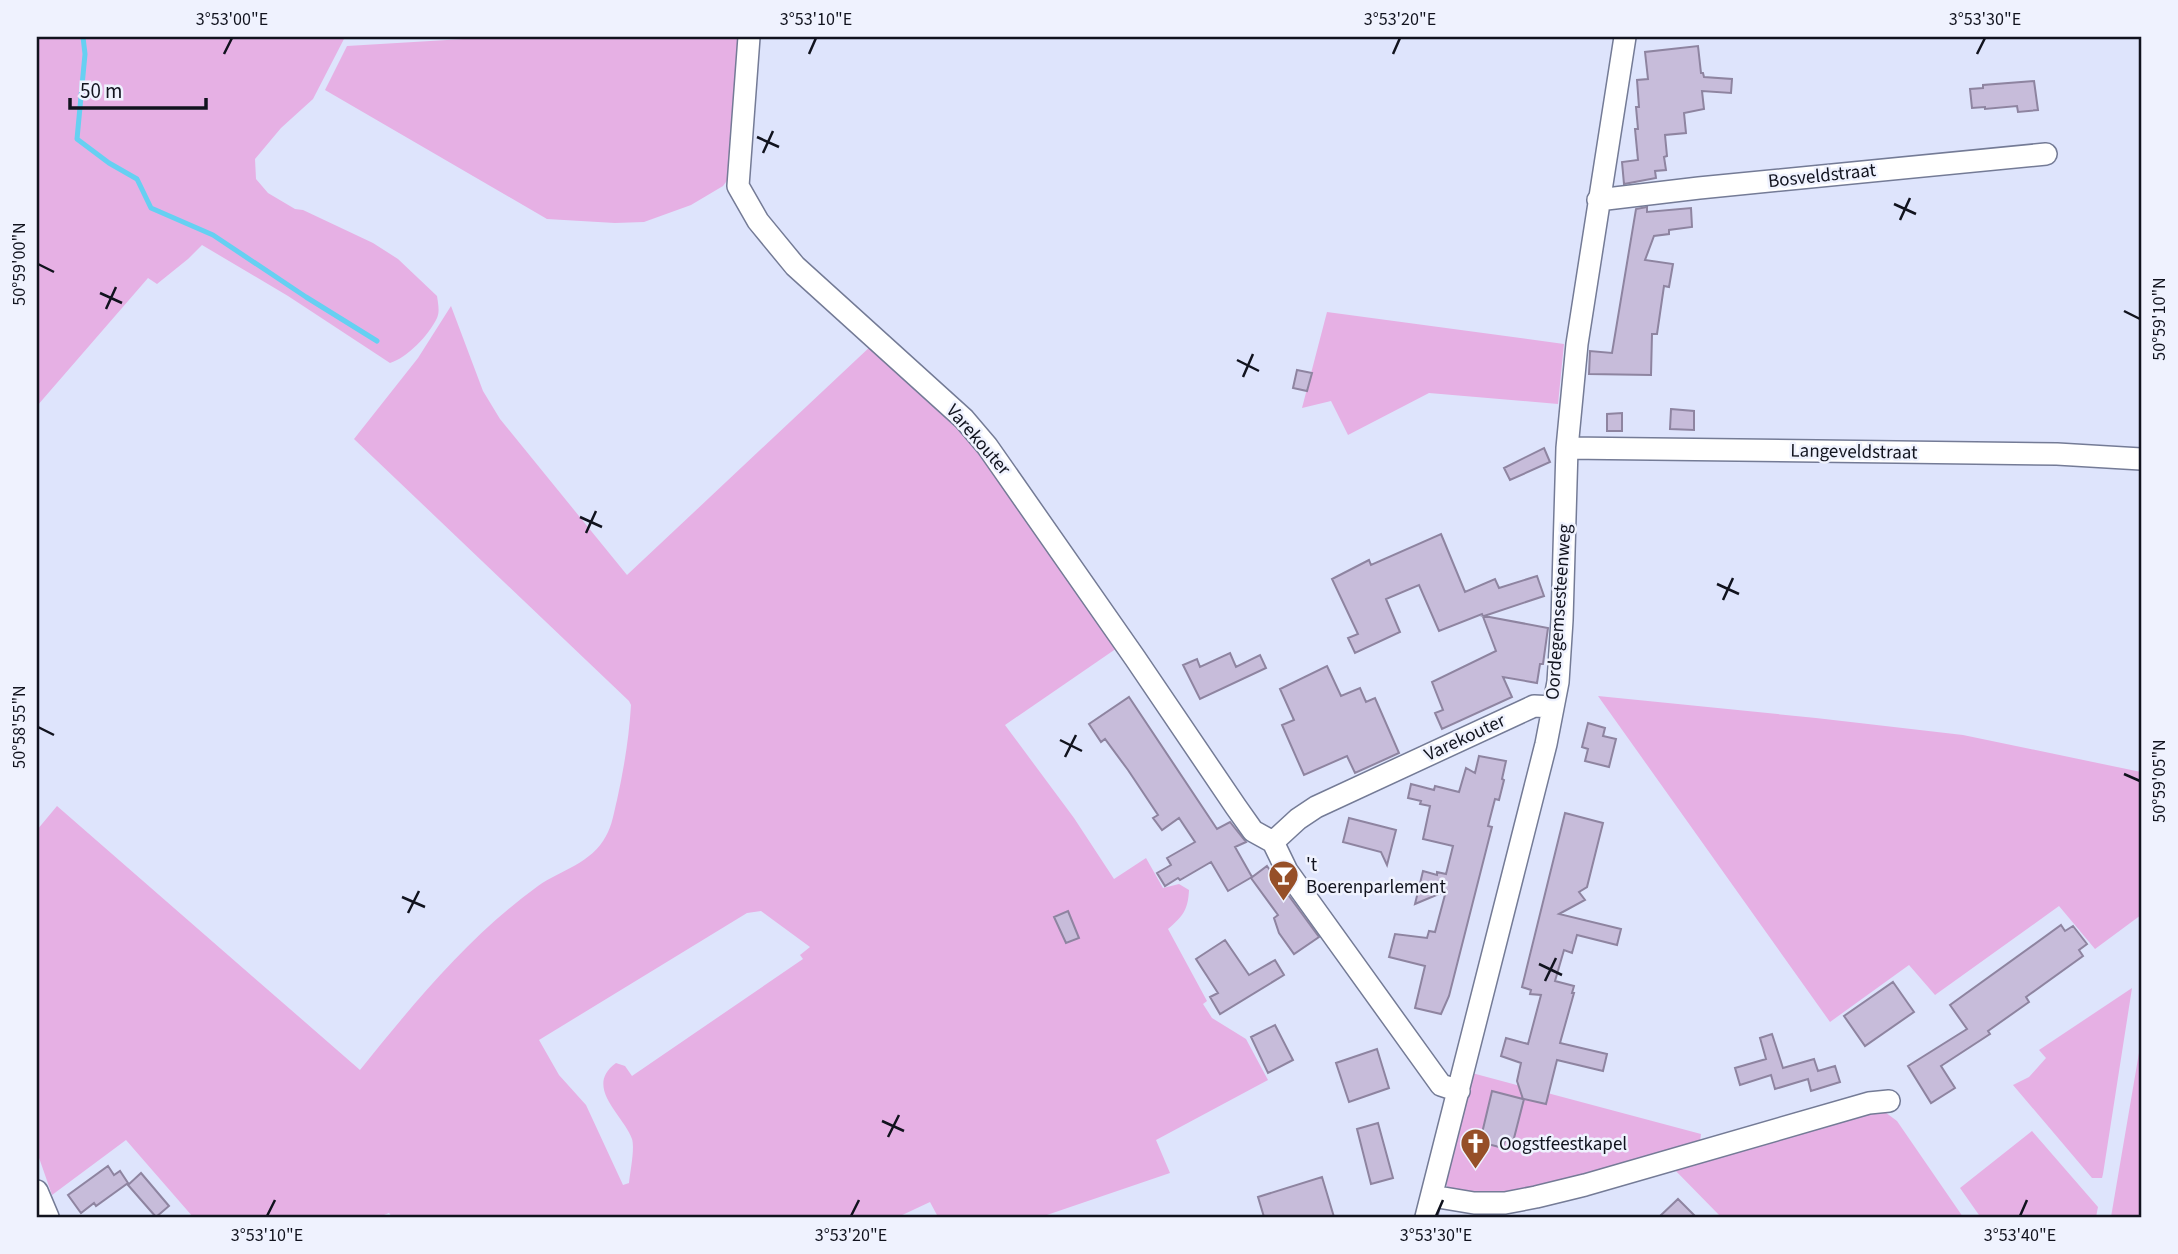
<svg xmlns="http://www.w3.org/2000/svg" width="2178" height="1254" font-family="'Source Sans 3',sans-serif">
<style>
.green{fill:#e6b0e4;fill-rule:evenodd}
.lines{fill:none;stroke-linecap:round;stroke-linejoin:round}
.stream{stroke:#66d0f2;stroke-width:5}
.building{fill:#c7bcda;stroke:#8e84a0;stroke-width:2}
.minor-casing{stroke:#747b96;stroke-width:24}
.minor{stroke:#fff;stroke-width:21}
.ticks{fill:none;stroke:#11131e;stroke-width:2.5}
.labels{text-anchor:middle;dominant-baseline:central;stroke-width:5;stroke-linejoin:round;paint-order:stroke}
.street-label{font-size:19px;fill:#11131e;stroke:#eff2fe}
.poi-label{font-size:19px;fill:#11131e;stroke:#eff2fe;text-anchor:start}
.neatline{fill:none;stroke:#11131e;stroke-width:2.5}
.ticks-label{font-size:18px;text-anchor:middle;fill:#11131e}
</style>
<rect width="100%" height="100%" fill="#dee4fc"/>
<path class="green" d="M37,37H345L313,99L281,128L255,159L256,179L268,193L295,209L303,210L373,243L398,259L437,296C438,303 440,312 437,318C429,335 407,358 390,363L288,296L202,245L188,259L157,284L148,278L37,406Z
M497,37H744L729,178L723,186L691,205L644,222L615,223L547,219L325,90L347,46Z
M451,306L483,391L500,419L627,575L873,344L974,440L1120,646L1005,725L1074,818L1114,879L1146,858L1163,888L1179,884L1189,890C1188,910 1183,916 1168,929L1207,1001L1203,1004L1212,1018L1246,1039L1268,1080L1156,1140L1170,1173L1041,1217H938L930,1202L898,1217H392L389,1213L379,1217H193L126,1140L52,1195L37,1152V830L57,806L360,1070C414,1003 468,937 538,886C561,870 592,863 606,836C612,826 614,812 617,800C624,768 629,738 631,705L629,701L354,439L418,358ZM761,911L810,947L800,955L803,959L632,1076L625,1066L616,1063C583,1087 624,1115 632,1139C635,1149 630,1172 629,1183L623,1185L586,1105L559,1075L539,1040L747,913Z
M1327,312L1564,344L1558,404L1429,393L1348,435L1331,401L1302,408Z
M1598,696L1816,718L1963,735L2141,772V915L2095,949L2059,906L1935,995L1909,965L1830,1022Z
M2132,988L2103,1174L2102,1178H2092L2013,1085L2029,1077L2046,1058L2039,1050Z
M2141,1041V1217H2111Z
M1472,1073L1701,1134L1699,1149L1519,1193L1470,1195L1449,1190L1446,1184L1463,1103Z
M1885,1112L1897,1121L1963,1217H1721L1671,1166L1863,1113Z
M2032,1131L2098,1207L2096,1217H1980L1979,1215L1960,1188Z"/>
<g class="lines">
<path class="stream" d="M83,37L85,54L77,139L109,163L137,179L151,208L213,235L306,297L377,341"/>
</g>
<path class="building" d="M1698,46L1701,73H1703L1704,77L1732,79L1731,93L1702,91L1704,109L1684,113L1686,133L1665,135L1667,156L1664,157L1666,170L1655,171L1656,178L1624,184L1622,162L1638,160L1635,129H1638L1636,107H1639L1637,80L1648,79L1645,52Z
M2034,81L2038,110L2018,112L2017,106L1985,109V107L1972,108L1970,89L1983,88V85Z
M1647,207V212L1691,208L1692,227L1669,230V234L1654,236L1645,260L1673,264L1669,287L1664,286L1657,334H1652L1651,375L1589,374L1590,351L1612,353L1636,209Z
M1297,370L1312,373L1307,391L1293,388Z
M1671,409L1694,411V430L1670,429Z
M1622,413V431H1607V414Z
M1544,448L1550,462L1510,480L1504,468Z
M1441,534L1465,592L1495,579L1499,588L1537,576L1544,596L1484,616L1548,628L1543,664H1540L1537,683L1503,677L1512,697L1442,729L1435,713L1443,710L1432,682L1496,651L1482,614L1439,631L1419,585L1386,599L1400,632L1355,653L1348,638L1358,634L1332,579L1369,560L1371,565Z
M1230,653L1236,667L1260,655L1266,668L1200,699L1183,665L1197,659L1200,667Z
M1327,666L1341,696L1360,688L1366,702L1375,698L1399,753L1355,773L1347,756L1304,775L1282,725L1294,720L1280,689Z
M1129,697L1217,829L1230,822L1246,842L1235,847L1252,877L1228,891L1211,862L1180,880L1178,878L1165,886L1157,873L1171,865L1167,858L1195,842L1179,818L1162,830L1153,818L1158,815L1128,770L1105,739L1101,742L1089,724Z
M1588,723L1605,728L1603,736L1616,739L1609,767L1585,761L1588,749L1582,747Z
M1479,756L1506,761L1502,779L1504,780L1499,800L1495,799L1488,826L1492,827L1449,996L1441,1014L1415,1008L1425,966L1389,957L1395,934L1427,938L1429,931L1435,932L1446,891L1415,904L1423,871L1437,875V872L1446,874L1453,846L1423,839L1430,806L1420,804L1421,801L1408,798L1411,784L1434,790L1435,786L1459,792L1466,768L1475,773Z
M1565,813L1603,823L1587,887L1579,892L1585,900L1559,914L1621,929L1617,945L1577,935L1572,953L1564,950L1555,981L1574,986L1572,993H1574L1560,1043L1607,1054L1603,1071L1557,1060L1546,1104L1524,1099L1513,1142L1505,1140L1503,1148L1480,1142L1483,1129L1492,1091L1523,1099L1517,1081L1521,1063L1501,1056L1506,1038L1528,1044L1541,995L1530,994L1531,990L1522,987Z
M1349,818L1396,830L1387,865L1381,852L1343,842Z
M1267,866L1319,937L1294,954L1279,933L1274,918L1278,915L1251,878Z
M1068,911L1079,938L1066,943L1054,917Z
M2061,925L2065,931L2073,926L2087,944L2079,950L2083,956L2026,997L2029,1002L1988,1031L1990,1034L1941,1066L1955,1088L1931,1103L1908,1066L1967,1029L1950,1005Z
M1225,940L1249,975L1275,960L1284,975L1220,1014L1210,997L1218,993L1196,959Z
M1893,982L1914,1012L1865,1046L1844,1016Z
M1275,1025L1293,1060L1268,1073L1251,1037Z
M1772,1034L1783,1068L1814,1059L1818,1071L1835,1066L1840,1082L1811,1091L1808,1079L1775,1089L1771,1075L1740,1085L1735,1068L1766,1059L1760,1038Z
M1377,1049L1389,1088L1349,1102L1336,1063Z
M1378,1123L1393,1178L1371,1184L1357,1129Z
M108,1166L114,1175L120,1171L128,1183L96,1206L94,1203L81,1213L68,1195Z
M141,1173L169,1206L156,1217L128,1185Z
M1322,1177L1334,1217H1264L1258,1197Z
M1678,1199L1696,1217H1659Z"/>
<g class="lines">
<defs>
<path id="minor" d="M749,37L738,186L758,221L795,266L964,419L987,446L1135,658L1236,807L1253,831L1273,842L1287,871L1441,1085L1459,1091
M1598,200L1699,188L2046,154
M1567,448L2057,454L2141,459
M1273,842L1298,819L1316,807L1534,706L1553,707
M37,1191L48,1217
M1432,1196L1474,1203H1505L1536,1197L1585,1185L1869,1103L1889,1101
M1426,1217L1546,744L1558,682L1562,620L1567,448L1577,344L1625,37"/>
</defs>
<use href="#minor" class="minor-casing"/>
<use href="#minor" class="minor"/>
</g>
<path class="ticks" d="M224,54L232,38M809,54L816,38M1393,54L1400,38M1977,54L1985,38M757,137L779,147M763,153L773,131M1894,204L1916,214M1900,220L1910,198M38,264L54,272M100,293L122,303M106,309L116,287M2124,311L2140,319M1237,360L1259,371M1243,377L1253,354M580,517L602,527M586,533L596,511M1717,584L1739,594M1723,600L1733,578M38,727L54,735M1060,740L1082,751M1065,757L1076,735M2124,774L2140,781M402,897L425,907M408,913L419,891M1539,964L1562,975M1545,981L1556,958M882,1121L904,1131M888,1137L899,1115M267,1216L275,1200M851,1216L859,1200M1436,1216L1443,1200M2020,1216L2027,1200"/>
<defs>
<symbol id="bar-pin" viewBox="-11 -11 22 30"><path d="M0 17L-7.5 6A9.5 9.5 0 1 1 7.5 6Z" fill="#964f28" stroke="#eff2fe"/><path d="M-6-5H6L.8 .8V4.5H3.5V6h-7V4.5H-.8V.8Z" fill="#fff"/></symbol>
<symbol id="church-pin" viewBox="-11 -11 22 30"><path d="M0 17L-7.5 6A9.5 9.5 0 1 1 7.5 6Z" fill="#964f28" stroke="#eff2fe"/><path d="M-1.2-6h2.4v3.5h3.3v2.4h-3.3V6h-2.4V-.1h-3.3v-2.4h3.3Z" fill="#fff"/></symbol>
</defs>
<g fill-rule="evenodd">
<use href="#bar-pin" x="1266" y="858" width="35" height="47"/>
<use href="#church-pin" x="1458" y="1126" width="35" height="47"/>
</g>
<g class="labels">
<g class="street-label">
<text transform="translate(1822 176) rotate(-6)">Bosveldstraat</text>
<text transform="translate(978 440) rotate(49)">Varekouter</text>
<text transform="translate(1854 452) rotate(1)">Langeveldstraat</text>
<text transform="translate(1559 612) rotate(-86)">Oordegemsesteenweg</text>
<text transform="translate(1465 738) rotate(-25)">Varekouter</text>
</g>
<g class="poi-label">
<text x="1306" y="865">'t<tspan x="1306" dy="22">Boerenparlement</tspan></text>
<text x="1499" y="1144">Oogstfeestkapel</text>
</g>
</g>
<rect width="2178" height="1254" fill="none" stroke="#eff2fe" stroke-width="77"/>
<path d="M70 98v10h136v-10" fill="none" stroke="#11131e" stroke-width="3.5"/>
<text x="80" y="98" font-size="21" fill="#11131e" stroke="#eff2fe" stroke-width="5" paint-order="stroke">50 m</text>
<rect x="38" y="38" width="2102" height="1178" class="neatline"/>
<g class="ticks-label">
<text x="232" y="25">3°53'00"E</text>
<text x="816" y="25">3°53'10"E</text>
<text x="1400" y="25">3°53'20"E</text>
<text x="1985" y="25">3°53'30"E</text>
<text transform="translate(19 264) rotate(-90)" y="6">50°59'00"N</text>
<text transform="translate(2159 319) rotate(-90)" y="6">50°59'10"N</text>
<text transform="translate(19 727) rotate(-90)" y="6">50°58'55"N</text>
<text transform="translate(2159 781) rotate(-90)" y="6">50°59'05"N</text>
<text x="267" y="1241">3°53'10"E</text>
<text x="851" y="1241">3°53'20"E</text>
<text x="1436" y="1241">3°53'30"E</text>
<text x="2020" y="1241">3°53'40"E</text>
</g>
</svg>
